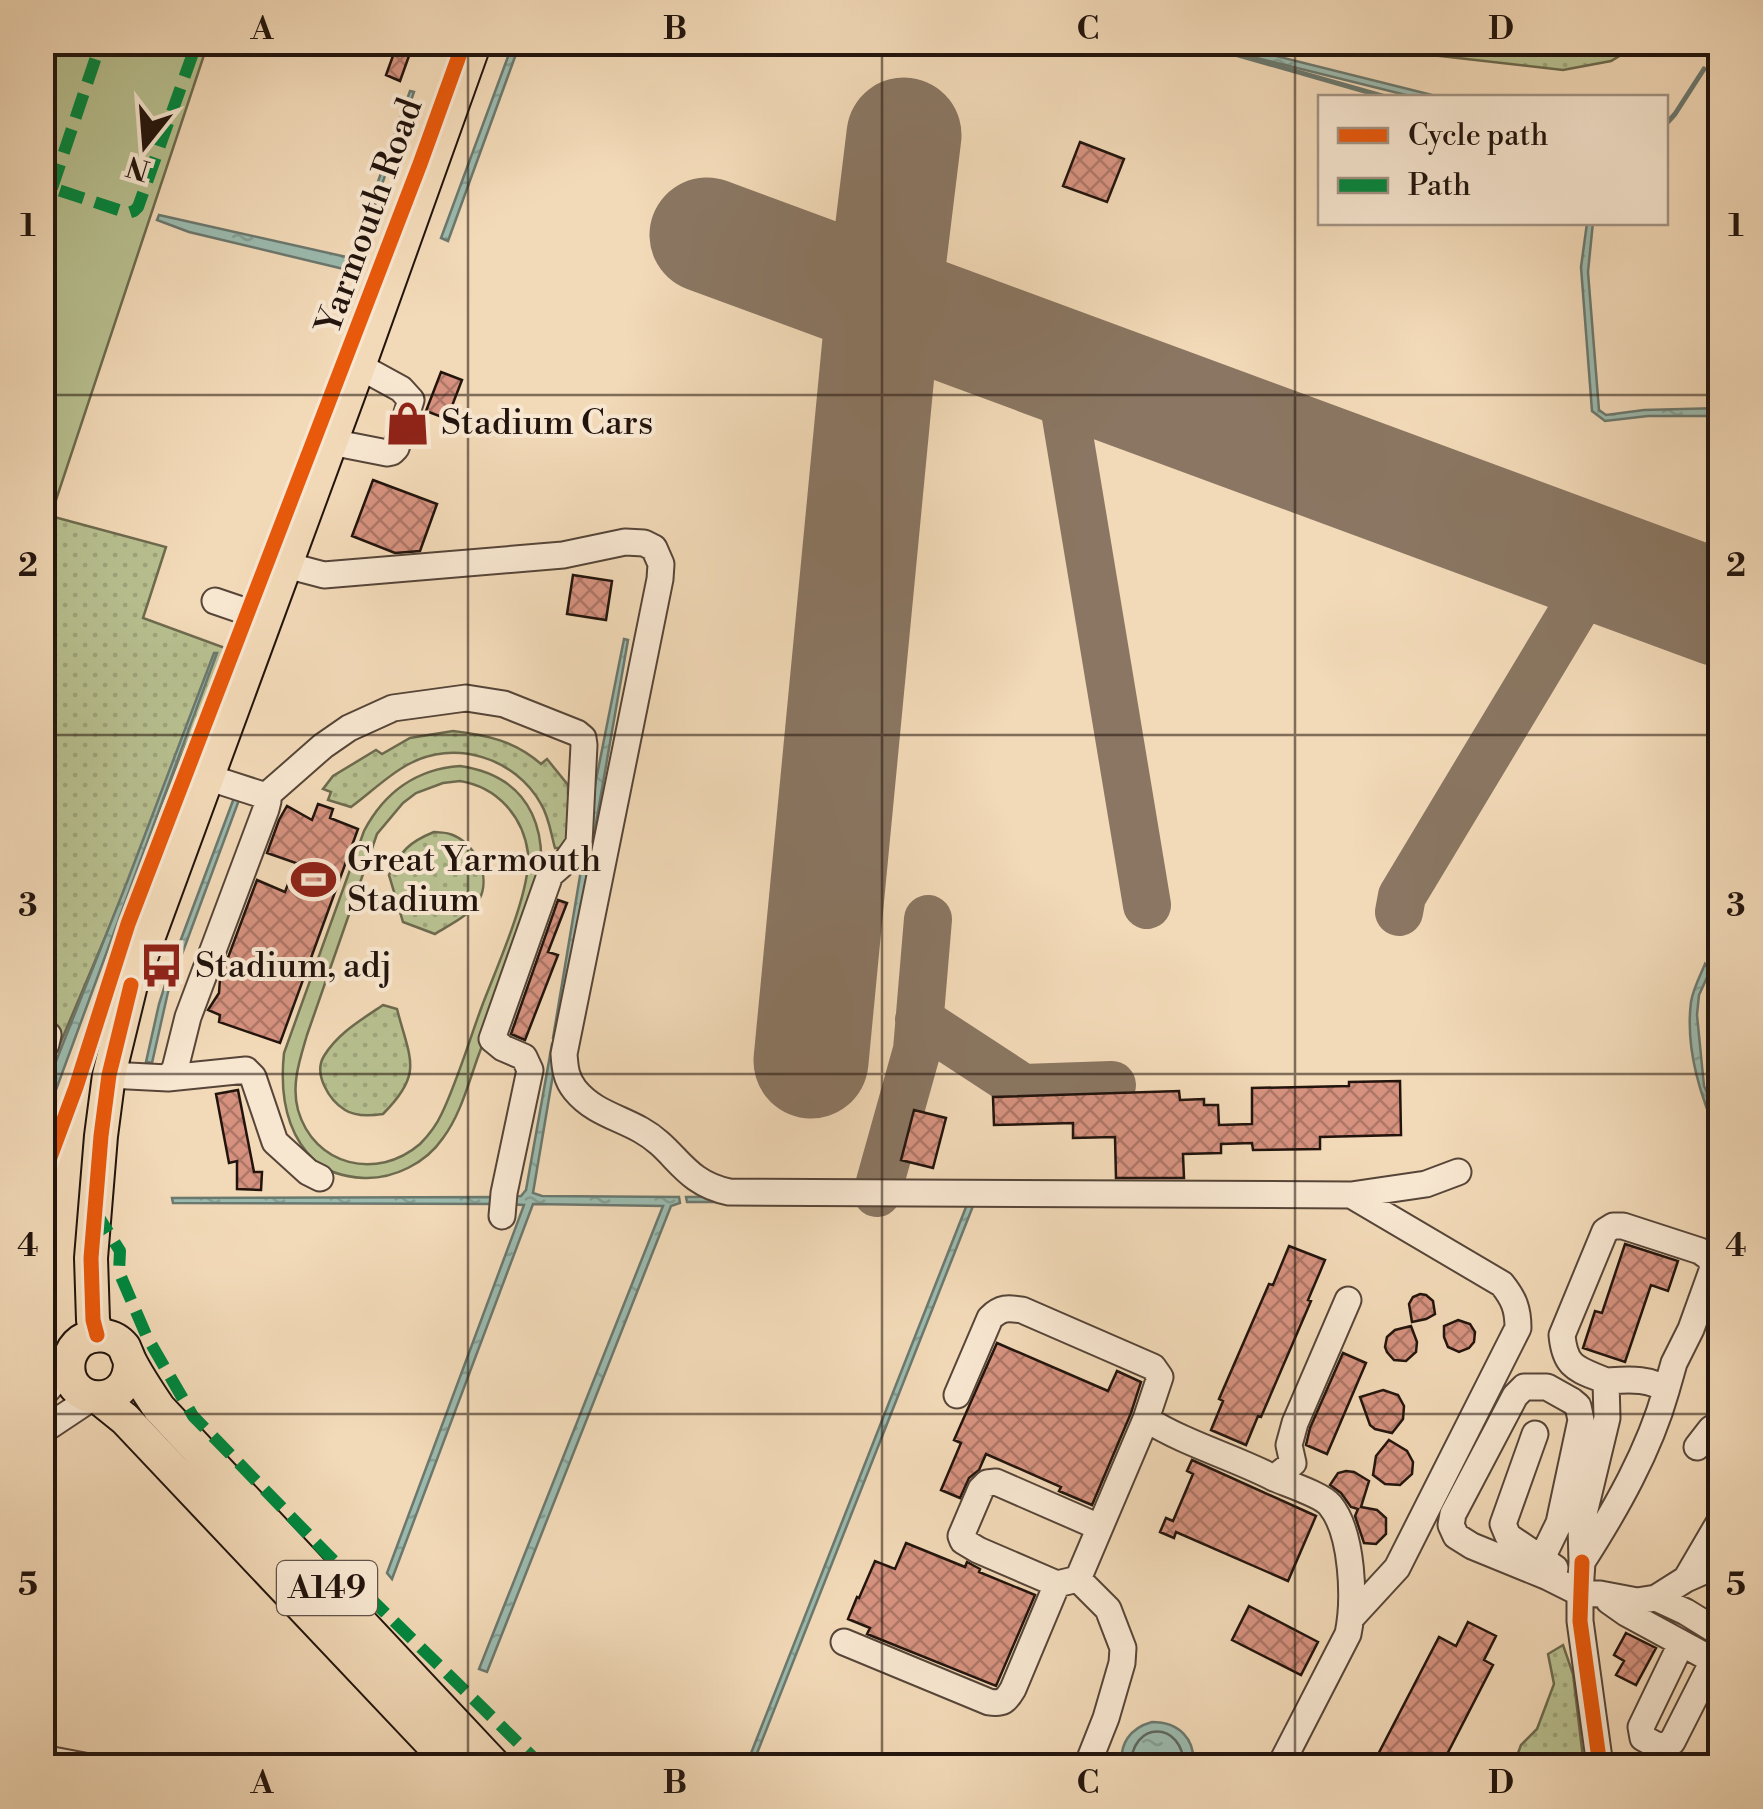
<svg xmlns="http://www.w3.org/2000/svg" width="1763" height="1809" font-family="'Libre Bodoni',serif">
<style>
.grass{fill:url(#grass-dots);stroke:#6d6a4e;stroke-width:2.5}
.garden{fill:#b8c090;stroke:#6d6a4e;stroke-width:2.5;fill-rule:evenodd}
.water{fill:url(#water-ripples);stroke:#6b786e;stroke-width:2.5}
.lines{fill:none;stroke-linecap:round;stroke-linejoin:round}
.shore{stroke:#5e675e;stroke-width:2.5}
.stream{stroke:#6b786e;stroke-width:5}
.taxiway{stroke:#8a7662;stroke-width:48}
.runway{stroke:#8a7662;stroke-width:115}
.building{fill:url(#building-cross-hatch);stroke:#22140d;stroke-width:2.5}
.minor-casing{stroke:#564538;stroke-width:29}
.major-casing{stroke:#22140d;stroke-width:36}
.minor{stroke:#f7e6d0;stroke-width:25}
.major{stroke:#f2d9b7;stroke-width:32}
.quiet{stroke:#00873e;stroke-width:12;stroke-dasharray:25 12;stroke-linecap:butt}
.cycleway-casing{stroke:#f7e6d0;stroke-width:21}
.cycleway{stroke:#e8590c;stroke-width:15}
.grid{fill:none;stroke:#22140d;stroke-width:2.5;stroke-opacity:0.55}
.labels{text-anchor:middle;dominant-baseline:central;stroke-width:8;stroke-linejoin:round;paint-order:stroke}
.shield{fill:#f7e6d0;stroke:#625348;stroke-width:2.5}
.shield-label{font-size:32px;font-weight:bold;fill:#22140d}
.street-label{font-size:35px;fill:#22140d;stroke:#f7e6d0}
.poi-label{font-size:35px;fill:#22140d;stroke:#f7e6d0;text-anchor:start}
.neatline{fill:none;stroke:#22140d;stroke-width:4}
.grid-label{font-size:32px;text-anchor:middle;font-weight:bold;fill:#22140d}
</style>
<defs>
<pattern id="grass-dots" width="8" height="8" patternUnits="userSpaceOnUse" patternTransform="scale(2.5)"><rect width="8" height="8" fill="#b8c090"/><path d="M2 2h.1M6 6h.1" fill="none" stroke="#9ea47b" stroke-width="1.8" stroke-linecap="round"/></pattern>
<pattern id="water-ripples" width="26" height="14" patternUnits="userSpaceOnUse" patternTransform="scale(2.5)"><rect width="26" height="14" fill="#9bbaae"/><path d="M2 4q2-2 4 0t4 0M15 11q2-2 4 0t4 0" fill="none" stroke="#859f94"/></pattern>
<pattern id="building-cross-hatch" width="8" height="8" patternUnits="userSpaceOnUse" patternTransform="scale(2.5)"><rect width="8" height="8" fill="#d6927f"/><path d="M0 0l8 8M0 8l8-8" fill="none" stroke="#ad7666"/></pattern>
</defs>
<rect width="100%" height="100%" fill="#f2d9b7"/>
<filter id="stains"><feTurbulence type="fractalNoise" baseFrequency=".002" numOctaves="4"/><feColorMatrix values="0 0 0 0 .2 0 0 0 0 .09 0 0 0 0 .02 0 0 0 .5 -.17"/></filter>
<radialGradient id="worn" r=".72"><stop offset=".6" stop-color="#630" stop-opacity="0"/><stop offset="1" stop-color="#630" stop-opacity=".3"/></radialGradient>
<path class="grass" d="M1376,43H1634L1626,52L1611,61L1563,70L1405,52Z
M43,514L166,547L143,618L225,648L203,706L43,1084Z
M453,731C487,735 515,741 541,764L547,759L568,785V794L577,795L572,848H555C551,834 549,817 541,804C516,758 454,738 407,765C387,776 369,794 351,807L328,800L331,792L323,789L333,776L376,750L382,754L410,738Z
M434,832C435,832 450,833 450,834C475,842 492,876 479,900C471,915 449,925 435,934L403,922L389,875C401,851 409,842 434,832Z
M383,1005L397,1009C410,1060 424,1073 383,1114C370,1116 356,1117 345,1110C329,1100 313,1074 324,1056C338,1033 361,1020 383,1005Z
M1563,1645L1573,1674L1584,1766H1504L1514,1764L1521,1745L1537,1729L1554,1684L1548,1654Z"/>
<path class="garden" d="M43,42L208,43L51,515L42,514Z
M460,766C535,777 552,837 535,902C517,953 498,1003 479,1054C469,1081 461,1114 443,1138C426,1163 394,1179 364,1178C347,1177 327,1173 314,1160C285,1132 280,1091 284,1053L364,831C384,793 416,769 460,766ZM460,781C497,787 523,816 528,853C532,889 496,969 482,1006C469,1041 458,1079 442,1113C437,1124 429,1135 420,1144C377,1181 314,1166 298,1110C291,1084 300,1059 307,1035L377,834L403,803L416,793L443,783Z"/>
<path class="water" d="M513,43H520L448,241L441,238Z
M1196,43H1224L1440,97H1414Z
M410,91L414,92L352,271L189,232L157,220L159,215L351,258Z
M1593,222L1588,272L1599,410L1606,415L1644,410L1720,408V416H1648L1605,421L1592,411L1581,267L1587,223Z
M624,639L628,640L558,1040L553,1038L596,780Z
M214,653H217L43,1125V1094L127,882Z
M234,798L239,800L168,992L152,1063L146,1062L159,1004L171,966Z
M1705,964L1710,971L1699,995L1697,1015L1704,1086L1720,1121V1141C1701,1098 1685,1050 1691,1002C1693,989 1700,976 1705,964Z
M552,1044L558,1045L533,1193L542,1196L679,1197L680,1203L671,1206L487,1672L479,1669L663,1206L533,1204L392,1579L387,1573L524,1205L505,1204L506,1197L521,1196L526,1190Z
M954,1195L973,1206L752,1766H746L966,1207L963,1202H687L686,1197Z
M501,1197L500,1204L173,1203L172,1198Z
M1152,1722C1179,1722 1196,1739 1193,1766H1122C1119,1744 1130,1728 1152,1722Z"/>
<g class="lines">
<path class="shore" d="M1131,1766C1131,1720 1183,1720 1184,1766"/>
<path class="stream" d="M1193,42L1389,98
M1666,124L1675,114L1704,69"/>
<path class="taxiway" d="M1057,363L1147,905
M1399,912L1402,896L1601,565
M919,1020L1023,1088L1112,1085
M877,1193L917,1050L928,919"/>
<path class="runway" d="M707,235L1720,609
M811,1061L884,299L904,135"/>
</g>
<path class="building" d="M398,42H414L400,81L386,75Z
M1080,142L1124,159L1107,202L1063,186Z
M441,372L462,380L447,419L426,411Z
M373,480L437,504L420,551L395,553L352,536Z
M573,575L612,581L606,620L567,614Z
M318,804L333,809L330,818L358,829L280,1043L219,1022L220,1015L208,1010L219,993L220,979L257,880L285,892L296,863L267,853L279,820L287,806L312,820Z
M558,900L567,903L548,952L558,955L525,1040L511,1034Z
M1400,1081L1401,1135L1320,1137V1149L1253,1150L1252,1143L1221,1144V1153L1183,1154L1184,1178H1116L1115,1137L1073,1138V1123L994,1125L993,1097L1179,1091L1180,1100L1204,1099V1105H1218L1219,1125L1252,1124V1088L1349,1086V1082Z
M238,1090L254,1172H262L261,1190L237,1189V1161L229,1163L216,1094Z
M914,1110L946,1118L933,1168L901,1160Z
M1625,1244L1678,1261L1668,1291L1651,1285L1625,1362L1583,1348L1595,1311L1602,1313Z
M1289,1246L1325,1260L1308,1300L1311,1301L1261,1417L1258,1416L1246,1445L1211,1430L1223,1401L1219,1399L1269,1284L1273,1285Z
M1420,1294L1426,1295L1433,1301L1435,1314L1426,1319L1412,1322L1409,1304L1413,1297Z
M1458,1320L1470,1324L1475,1332L1474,1342L1469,1348L1459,1352L1448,1347L1444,1337V1326Z
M1411,1326L1417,1342L1416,1352L1406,1361L1394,1360L1387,1352L1385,1347L1387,1337L1395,1330Z
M997,1343L1108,1391L1117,1371L1141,1382L1131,1413L1092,1505L1059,1491L1061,1487L986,1454L979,1470L969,1478L960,1498L941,1490L961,1443L954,1440Z
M1343,1353L1366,1363L1327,1454L1306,1445L1310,1428Z
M1383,1390L1398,1395L1404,1406L1403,1419L1392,1433L1375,1429L1370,1425L1360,1397Z
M1389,1440L1407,1451L1413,1462L1412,1474L1400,1485L1385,1484L1373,1475L1376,1456Z
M1192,1460L1316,1516L1288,1581L1176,1532L1174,1538L1160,1532L1166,1518L1173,1521L1193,1474L1187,1471Z
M1346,1471L1354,1472L1369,1481L1361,1507L1377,1510L1386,1518V1534L1376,1544L1364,1543L1355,1516L1358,1509L1351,1507L1341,1493L1330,1485L1338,1473Z
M906,1543L965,1567L967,1562L980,1569L979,1572L1035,1595L996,1686L867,1634L870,1628L848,1619L857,1597L859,1598L875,1561L895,1569Z
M1249,1606L1318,1642L1301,1675L1232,1640Z
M1468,1622L1496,1636L1484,1660L1493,1665L1441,1766H1372L1439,1637L1456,1646Z
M1626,1633L1656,1648L1636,1685L1616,1675L1624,1661L1614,1655Z"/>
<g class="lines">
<defs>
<path id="minor" d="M331,442L387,453L392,452L396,448L411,400L401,389L359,366
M286,565L324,575L563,555L625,542L644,543L654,548L661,564L660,579L564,1054C565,1068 566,1079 575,1090C593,1112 618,1117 641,1130C677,1150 682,1182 729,1192L1351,1195L1426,1184L1458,1172
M215,601L265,618
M266,796L323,746L349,728L393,708L466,698L504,704L577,733L583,738L584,745L579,843L567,860L550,875L492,1039L503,1048L524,1057L530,1070L504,1193L502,1216
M42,1030L48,1035L46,1044
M109,1075L168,1078L175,1069L188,1017L266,809L268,801L266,796L207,777
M168,1078L246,1070L253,1077L275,1142L308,1172L320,1178
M1351,1195L1502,1284C1514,1299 1518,1309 1518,1328L1397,1568L1351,1618
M1606,1381C1578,1369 1565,1369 1562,1335L1605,1231L1613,1226H1623L1700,1251L1710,1258L1713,1268L1691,1329L1674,1363L1666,1391
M957,1395L990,1318C1001,1307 1008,1308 1022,1310L1153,1367L1160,1377L1146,1419
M42,1396L54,1382L68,1371
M42,1431L93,1397
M1535,1434L1503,1524L1508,1536L1555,1568
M1697,1447L1711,1429L1720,1424
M1541,1560L1559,1523L1581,1420L1578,1406L1572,1401L1547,1387H1524L1515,1396L1453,1514L1451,1525L1456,1536L1472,1546L1548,1577L1580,1593L1600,1594L1637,1601L1656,1598L1686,1579L1720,1564
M1582,1562C1616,1509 1649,1451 1666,1391C1652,1377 1625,1380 1606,1381L1607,1418L1581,1526L1582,1562L1580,1593V1621L1600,1766
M1078,1579L1057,1584L978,1550L963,1541L961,1536L981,1489L987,1483L996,1482L1099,1527
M1686,1579L1720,1521
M1656,1598L1686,1612L1720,1633
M1609,1601L1626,1613L1707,1657L1710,1667L1672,1742L1660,1747L1643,1738L1641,1727L1681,1644
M844,1642L989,1702C1003,1704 1006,1701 1013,1689L1057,1584
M42,1758L84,1766
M1087,1766L1106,1718L1122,1663L1123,1648L1108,1609L1078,1579L1146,1419C1186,1444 1233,1457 1274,1478
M1280,1766L1348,1634C1355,1600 1353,1533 1330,1505C1322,1495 1288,1484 1274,1478L1293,1463L1289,1445L1295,1423L1348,1300"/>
<path id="major" d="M97,1335L93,1320L91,1258L101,1136L109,1075L131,985L359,366L475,42
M130,1361C131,1413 61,1406 69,1360C71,1352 74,1346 81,1341C94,1332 114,1334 124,1347C125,1349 129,1359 130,1361C138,1377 149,1393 159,1408L495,1766
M99,1398L125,1419L453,1766"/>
</defs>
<use href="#minor" class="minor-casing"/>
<use href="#major" class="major-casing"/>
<use href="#minor" class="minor"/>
<use href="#major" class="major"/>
<path class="quiet" d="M52,188L101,42
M42,215L52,188L128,213L134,211L138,207L197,42
M95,1211L120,1251L119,1272L147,1337L193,1416L369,1597L542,1766"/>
<defs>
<path id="cycleway" d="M42,1179L76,1087L128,924L420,164L464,42
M97,1335L93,1320L91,1258L101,1136L109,1075L131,985
M1582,1562L1580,1621L1600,1766"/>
</defs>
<use href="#cycleway" class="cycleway-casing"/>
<use href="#cycleway" class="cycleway"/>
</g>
<path class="grid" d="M468,42V1766M882,42V1766M1295,42V1766M42,395H1720M42,735H1720M42,1074H1720M42,1414H1720"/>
<defs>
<symbol id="shop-bare" viewBox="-9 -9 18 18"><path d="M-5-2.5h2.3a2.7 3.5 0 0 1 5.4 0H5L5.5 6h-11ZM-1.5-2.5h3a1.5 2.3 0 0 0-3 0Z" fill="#8f2418" stroke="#f7e6d0" stroke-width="2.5" paint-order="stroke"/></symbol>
<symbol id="stadium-bare" viewBox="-9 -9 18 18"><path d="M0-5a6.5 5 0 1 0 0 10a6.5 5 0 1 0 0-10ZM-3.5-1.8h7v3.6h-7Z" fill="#8f2418" stroke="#f7e6d0" stroke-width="2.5" paint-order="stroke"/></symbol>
<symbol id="bus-bare" viewBox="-9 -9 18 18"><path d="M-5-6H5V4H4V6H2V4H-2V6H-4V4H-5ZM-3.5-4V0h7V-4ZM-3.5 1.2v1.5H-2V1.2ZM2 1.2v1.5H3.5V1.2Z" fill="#8f2418" stroke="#f7e6d0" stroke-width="2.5" paint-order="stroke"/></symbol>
</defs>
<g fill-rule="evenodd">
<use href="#shop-bare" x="376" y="392" width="63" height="63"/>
<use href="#stadium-bare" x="282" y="848" width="63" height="63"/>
<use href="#bus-bare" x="130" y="934" width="63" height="63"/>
</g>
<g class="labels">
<rect class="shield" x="277" y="1561" width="100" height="54" rx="8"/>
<g class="shield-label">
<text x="327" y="1588">A149</text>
</g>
<g class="street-label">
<text transform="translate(370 216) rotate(-70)">Yarmouth Road</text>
</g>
<g class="poi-label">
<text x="441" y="423">Stadium Cars</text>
<text x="347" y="860">Great Yarmouth<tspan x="347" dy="40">Stadium</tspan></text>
<text x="195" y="966">Stadium, adj</text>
</g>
</g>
<rect width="1763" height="1809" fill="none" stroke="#f2d9b7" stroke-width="110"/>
<rect x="1318" y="95" width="350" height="130" fill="#f7e6d0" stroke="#a29282" stroke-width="2.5"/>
<rect x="1338" y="128" width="50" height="15" fill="#e8590c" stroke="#a29282" stroke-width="2.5"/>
<text x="1408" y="145" font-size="30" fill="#22140d">Cycle path</text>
<rect x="1338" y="178" width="50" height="15" fill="#00873e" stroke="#a29282" stroke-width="2.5"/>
<text x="1408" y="195" font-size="30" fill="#22140d">Path</text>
<g transform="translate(145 145) rotate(197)" stroke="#f7e6d0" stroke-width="8" paint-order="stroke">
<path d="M0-8L18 38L0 25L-18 38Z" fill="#22140d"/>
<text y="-15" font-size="28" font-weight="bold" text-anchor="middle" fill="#22140d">N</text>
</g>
<rect x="55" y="55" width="1653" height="1699" class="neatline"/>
<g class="grid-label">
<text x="262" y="39">A</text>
<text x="675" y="39">B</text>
<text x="1088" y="39">C</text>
<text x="1501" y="39">D</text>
<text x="28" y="236">1</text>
<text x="1736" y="236">1</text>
<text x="28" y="576">2</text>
<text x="1736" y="576">2</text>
<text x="28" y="916">3</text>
<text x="1736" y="916">3</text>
<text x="28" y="1256">4</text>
<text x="1736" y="1256">4</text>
<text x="28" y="1595">5</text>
<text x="1736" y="1595">5</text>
<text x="262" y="1793">A</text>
<text x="675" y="1793">B</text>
<text x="1088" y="1793">C</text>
<text x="1501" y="1793">D</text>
</g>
<rect width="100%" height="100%" filter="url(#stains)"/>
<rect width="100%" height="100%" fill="url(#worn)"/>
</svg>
